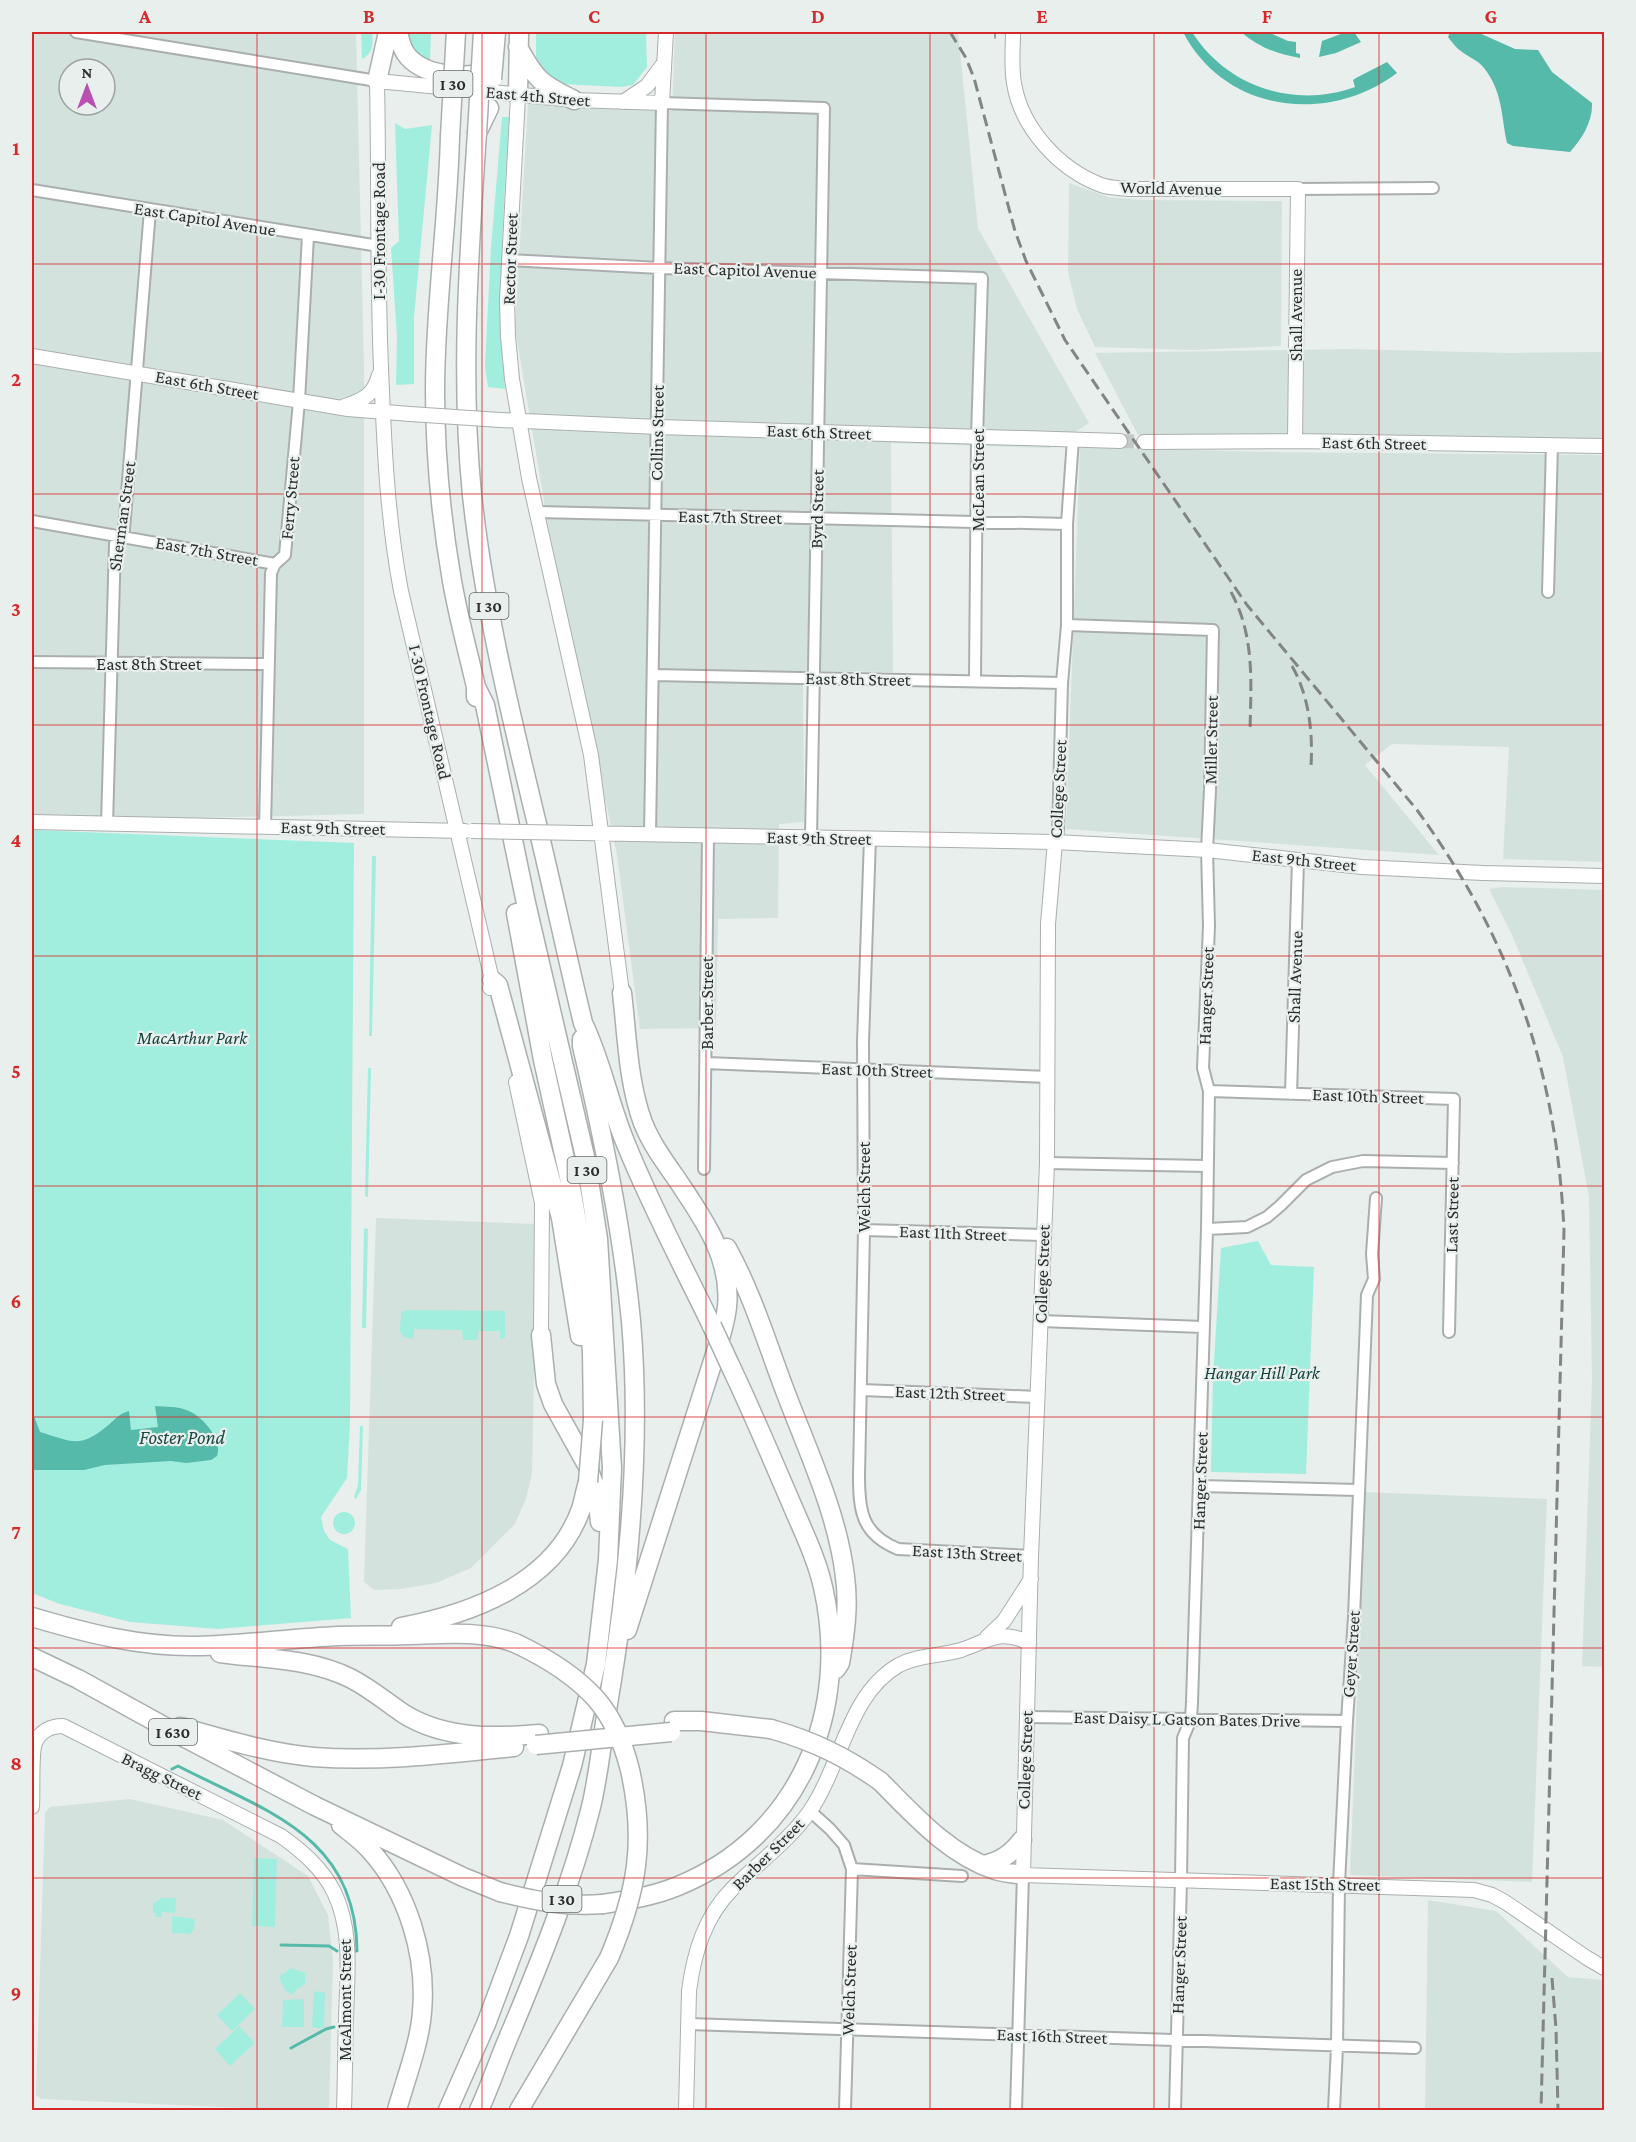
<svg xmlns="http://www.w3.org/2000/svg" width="1636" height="2142" font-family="'Crimson Pro',serif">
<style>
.built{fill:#d4e2de;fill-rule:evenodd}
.green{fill:#a1eede}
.water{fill:#55baa9}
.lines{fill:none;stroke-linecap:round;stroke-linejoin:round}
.stream{stroke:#55baa9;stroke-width:3}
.secondary-tunnel{stroke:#c2c9c7;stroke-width:14;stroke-dasharray:14 7;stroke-linecap:butt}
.street-casing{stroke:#aaafae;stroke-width:14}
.secondary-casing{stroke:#aaafae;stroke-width:16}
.highway-casing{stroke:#aaafae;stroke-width:21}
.street{stroke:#fff;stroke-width:10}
.secondary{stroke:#fff;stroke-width:14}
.highway{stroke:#fff;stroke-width:18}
.tram{stroke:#818584;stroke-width:1.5}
.rail{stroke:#818584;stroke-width:3;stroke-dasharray:12 6;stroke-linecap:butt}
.secondary-bridge-casing{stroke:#aaafae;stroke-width:16;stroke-linecap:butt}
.highway-bridge-casing{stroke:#aaafae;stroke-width:21;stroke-linecap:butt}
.secondary-bridge{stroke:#fff;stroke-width:14}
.highway-bridge{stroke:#fff;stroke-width:18}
.grid{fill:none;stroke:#d62828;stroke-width:1.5;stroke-opacity:0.55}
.labels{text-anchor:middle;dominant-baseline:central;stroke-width:4.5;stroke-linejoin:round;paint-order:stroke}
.shield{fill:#e8efed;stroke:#646967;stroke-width:1.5}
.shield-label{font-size:16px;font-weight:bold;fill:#2c2f2e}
.street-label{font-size:18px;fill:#2c2f2e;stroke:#e8efed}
.park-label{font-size:18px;font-style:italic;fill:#15433c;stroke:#e8efed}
.water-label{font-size:20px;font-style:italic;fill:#1c4942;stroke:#e8efed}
.neatline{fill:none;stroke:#d62828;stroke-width:2}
.grid-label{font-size:20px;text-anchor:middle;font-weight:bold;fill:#d62828}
</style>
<rect width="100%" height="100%" fill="#e8efed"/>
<path class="built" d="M32,32H356L364,365V814L32,822ZM69,69H105V105H69Z
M675,32H958L978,228L1089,423L1050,448L891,443L893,672L803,671L804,822L779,824L778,918L718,919L716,1028L640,1029L617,855L548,525L515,328L528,103L672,111Z
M1069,183L1108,197L1141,200L1282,201L1281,346L1193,350L1095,347L1077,309L1068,273Z
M1349,349L1509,353L1604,352V438L1138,435L1095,353Z
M1080,447L1270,452L1604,455V862L1503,859L1509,747L1392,744L1365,765L1439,855L1066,829Z
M1503,887L1604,890V1667L1582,1666L1592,1381L1589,1197L1563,1057L1512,935L1489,889Z
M376,1218L537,1224L532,1474L526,1499L515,1524L471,1568L436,1583L401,1589L374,1590L364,1582Z
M1365,1492L1547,1499L1532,1882L1350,1875Z
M130,1799L223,1820L308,1876L328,1915L333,1960L329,2110H287L41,2099L36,2095L45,1813L50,1807Z
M1428,1900L1496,1911L1568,1977L1604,1980V2110H1425Z"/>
<path class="green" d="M361,32H372C373,43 374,53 362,59Z
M402,32H431L430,63L425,64L402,35Z
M536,32H646L647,67L633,85L621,87L560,84L549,77L536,57Z
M502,117H509C504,208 496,298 505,389L488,387L485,366L491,247Z
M395,123L405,129L432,125L414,317V384L396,385L397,336L391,248L399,241Z
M32,830L354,843L350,1423L347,1478L321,1517L324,1531L330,1540L348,1549L351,1618L218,1629L130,1622L60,1604L32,1593Z
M372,856H376L372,1036H369Z
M368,1068H371L368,1197L365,1196Z
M364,1228L368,1229L366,1328H362Z
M1258,1241L1271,1265L1314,1267L1306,1474L1211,1472L1213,1377L1221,1248Z
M405,1310L505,1311V1338L500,1339V1331H478V1340H463L462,1330L414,1329V1337L410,1339L404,1337L400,1331L401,1313Z
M360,1426H363L361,1490L356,1499L354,1497L358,1485Z
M333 1523a11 11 0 1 1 22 0a11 11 0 1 1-22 0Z
M254,1858L277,1859L275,1927L252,1926Z
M161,1898H176L175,1913L162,1912V1917H156V1914L153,1912V1904Z
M172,1916L195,1919L194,1929L190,1934L172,1933Z
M291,1968L305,1973V1984L296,1990L292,1995L285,1990L280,1979L281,1973L283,1974Z
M317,1991L325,1993L324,2028H313L312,2025L314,1993Z
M240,1993L255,2009L232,2031L217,2015Z
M304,1999V2027H282L283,2000Z
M239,2026L255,2043L230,2066L215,2049Z"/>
<path class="water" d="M1183,32H1192C1227,87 1294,109 1355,87L1353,80L1356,78L1387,62L1397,73C1328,125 1225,113 1183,32Z
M1241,32H1268L1288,41L1296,42V53L1300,54V58C1276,54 1259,47 1241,32Z
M1346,32H1354L1361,42L1336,53L1319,57L1322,41Z
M1450,32H1477L1515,49L1538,50L1552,72L1592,103C1593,121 1582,139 1570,152L1513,146L1507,143C1501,115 1503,92 1484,68C1478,60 1468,57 1461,51C1456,48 1452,42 1448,37Z
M155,1406C166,1407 179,1406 189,1411C203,1417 223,1440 217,1456L211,1460L186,1463L171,1461L105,1465L84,1470H32V1411L40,1432C71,1441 79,1449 106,1427C115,1420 118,1414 129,1411L131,1430L158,1427Z"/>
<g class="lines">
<path class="stream" d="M172,1769L178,1766C265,1811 356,1835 357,1951H355
M281,1945L329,1946L337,1951
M291,2048L326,2029L334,2027"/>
<path class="secondary-tunnel" d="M1120,441L1144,442"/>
<defs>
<path id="street" d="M76,32L377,81
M1298,189L1433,188
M32,190L379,246
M509,260L660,268L982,278L977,437L975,681
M537,512L1067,524
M32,521L275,564
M1548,592L1552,445
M1067,625L1213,630L1210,790L1207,850L1209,926L1203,1068L1209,1091L1207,1229L1192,1702L1191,1719L1183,1738L1181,1880L1175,2110
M32,662L267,664
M653,675L1062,683
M107,824L115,544L124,530L150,210
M265,827L271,573L275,564L285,555L299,401L308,236
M650,834L662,103L824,108L811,837
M870,838L863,1042L864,1230L859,1475C859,1510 861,1534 898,1549L1031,1556
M1055,842L1058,832L1062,683L1067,625V524L1073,439
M706,1063L1048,1077
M1209,1091L1454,1099L1449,1332
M1291,1094L1298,860
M1047,1163L1207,1166
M704,1169L708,836
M1207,1229L1247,1227L1267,1217L1280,1206L1306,1180L1332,1167L1363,1161L1453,1163
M864,1230L1043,1235
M1041,1321L1203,1327
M862,1390L1038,1397
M1199,1486L1358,1490
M1026,1717L1347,1721
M810,1811L830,1829L844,1845L852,1869L845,2110
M852,1869L962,1876
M689,2024L1415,2048
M1016,2110L1023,1875
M1334,2110L1337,2047L1339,1884L1347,1721L1354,1617L1367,1295L1374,1279L1372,1254L1376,1198"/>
<path id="secondary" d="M1013,32C1013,48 1011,66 1014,83C1021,128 1059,169 1101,185C1109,188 1120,188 1128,189H1298L1295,441
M518,96L507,300L508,337L512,379L529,478L591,755L622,993
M623,102L647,86L664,63
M32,356L348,409L410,414
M345,406C363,400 374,395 379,375
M500,420L658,427L1120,441
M1144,442L1295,441L1604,446
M32,822L465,831
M581,833L1055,842L1207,850L1362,867L1483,873L1604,876
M1055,842L1048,924L1047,1163L1031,1556L1023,1875L1474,1890L1492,1895L1505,1902L1587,1958L1604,1968
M490,988L492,980L401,591C387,517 384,443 381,368C377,273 379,177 377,81L574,100L662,103L666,32
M516,1082L542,1203L541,1335
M987,1637L1004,1621L1031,1579
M32,1807C33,1793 31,1753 35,1743C40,1731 51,1726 63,1726L281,1836C302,1851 322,1868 334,1892C353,1931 347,1977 346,2019C345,2049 345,2080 344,2110
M686,2110L689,1991C694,1952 705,1916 733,1888C759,1862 789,1841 810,1811C842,1764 848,1694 899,1665C918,1655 940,1656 961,1650C988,1641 1000,1628 1029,1643"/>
<path id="highway" d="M398,32C400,40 401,47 406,54C421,75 460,79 483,73L489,65
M518,47C536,80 541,84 574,100
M377,81L388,32
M518,96L519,32
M489,108L477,133C469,254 460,375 472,495C484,606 511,716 537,824C553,890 567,957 583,1023C602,1062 609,1104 626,1144C651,1206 683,1266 712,1326
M450,136C448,221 435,305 435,390C435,453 441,518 452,581C458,616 468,652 476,687V697
M516,913L543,1060L569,1177L583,1255L592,1351L593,1420
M492,980L498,985L561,1218L580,1336
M622,993C627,1035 628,1083 643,1123C651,1143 664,1161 676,1178C702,1217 732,1257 727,1307C725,1326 718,1345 712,1364L627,1630
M727,1248C753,1295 768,1347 787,1396C809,1454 838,1515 845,1577C849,1606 845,1635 840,1663L836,1669
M541,1335L546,1384L553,1404L588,1467L597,1493L600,1522
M32,1617C86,1633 140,1647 197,1646C244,1645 292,1638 339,1636C361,1635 384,1636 407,1635C444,1634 480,1630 515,1643
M401,1627C472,1614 555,1583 581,1509C584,1500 585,1491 588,1482
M220,1653C264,1659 309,1658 350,1678C370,1688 386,1702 404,1714C444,1739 494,1738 539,1734
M32,1657L78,1679L176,1733L315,1806L463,1877L500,1892
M674,1721H701L771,1729
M180,1727C224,1739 268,1753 313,1757C381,1762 447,1754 514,1747
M880,1781C914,1815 948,1854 995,1870C1003,1873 1013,1873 1023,1875
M341,1825C350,1832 361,1840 369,1849C408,1891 427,1956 422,2012C420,2042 405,2081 397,2110
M984,1865C1001,1861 1011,1854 1022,1840
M603,1904C629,1900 654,1896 678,1886C800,1836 851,1711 823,1587C816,1556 801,1527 789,1498C770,1454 751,1409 730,1365
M448,2110L486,2024L519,1936L572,1766L596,1664L608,1560L612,1468L598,1239L586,1161L526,903L485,705L476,687
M479,2110C491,2084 500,2056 512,2029C542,1957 572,1883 591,1807C599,1774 602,1738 608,1704C629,1579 642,1448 631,1321C622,1228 603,1137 582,1046V1039
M519,2110L609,1958"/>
</defs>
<use href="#street" class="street-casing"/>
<use href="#secondary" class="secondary-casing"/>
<use href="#highway" class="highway-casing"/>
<use href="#street" class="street"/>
<use href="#secondary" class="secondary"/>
<use href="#highway" class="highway"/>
<path class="tram" d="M995,38V32"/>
<path class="rail" d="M950,32L966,58L974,78L1015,231L1026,261L1065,340L1247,605L1417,810C1511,939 1557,1071 1564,1231L1541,2110
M1231,592C1255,636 1251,683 1250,731
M1292,666C1309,696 1313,732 1311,766
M1552,1978L1556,2029L1558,2110"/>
<defs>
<path id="secondary-bridge" d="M410,414L500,420
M471,831L581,833"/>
<path id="highway-bridge" d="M492,79L496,32
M477,133L483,32
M450,136L456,32
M712,1326L730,1365
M588,1482L593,1420
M515,1643C545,1657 575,1675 597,1700C614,1720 624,1746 630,1770C646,1841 637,1892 609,1958
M771,1729C813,1741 844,1756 880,1781
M536,1745L671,1732
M500,1892C535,1901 567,1907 603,1904"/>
</defs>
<use href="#secondary-bridge" class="secondary-bridge-casing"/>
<use href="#highway-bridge" class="highway-bridge-casing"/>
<use href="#secondary-bridge" class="secondary-bridge"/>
<use href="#highway-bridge" class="highway-bridge"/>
</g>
<path class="grid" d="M257,32V2110M482,32V2110M706,32V2110M930,32V2110M1154,32V2110M1379,32V2110M32,264H1604M32,494H1604M32,725H1604M32,956H1604M32,1186H1604M32,1417H1604M32,1648H1604M32,1878H1604"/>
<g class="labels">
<g class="shield">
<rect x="433.5" y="71" width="39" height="26" rx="4.5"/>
<rect x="469.5" y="593" width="39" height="26" rx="4.5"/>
<rect x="567.5" y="1157" width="39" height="26" rx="4.5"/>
<rect x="149" y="1719" width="48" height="26" rx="4.5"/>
<rect x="542.5" y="1886" width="39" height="26" rx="4.5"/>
</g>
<g class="shield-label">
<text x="453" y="84">I 30</text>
<text x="489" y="606">I 30</text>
<text x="587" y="1170">I 30</text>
<text x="173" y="1732">I 630</text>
<text x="562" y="1899">I 30</text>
</g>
<g class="street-label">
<text transform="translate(538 96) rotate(5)">East 4th Street</text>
<text transform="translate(1171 188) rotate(1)">World Avenue</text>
<text transform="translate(205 219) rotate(9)">East Capitol Avenue</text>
<text transform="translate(379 231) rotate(-90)">I-30 Frontage Road</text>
<text transform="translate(510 259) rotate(-88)">Rector Street</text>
<text transform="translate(745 270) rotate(2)">East Capitol Avenue</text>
<text transform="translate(1296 315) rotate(-90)">Shall Avenue</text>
<text transform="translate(207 385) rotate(10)">East 6th Street</text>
<text transform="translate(819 432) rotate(2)">East 6th Street</text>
<text transform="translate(657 433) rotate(-89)">Collins Street</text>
<text transform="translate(1374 443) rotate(1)">East 6th Street</text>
<text transform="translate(978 480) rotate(-90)">McLean Street</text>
<text transform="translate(290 498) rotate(-85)">Ferry Street</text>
<text transform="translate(817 509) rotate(-89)">Byrd Street</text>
<text transform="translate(122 516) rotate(-82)">Sherman Street</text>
<text transform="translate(730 517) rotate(1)">East 7th Street</text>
<text transform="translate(207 551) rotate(10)">East 7th Street</text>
<text x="149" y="664">East 8th Street</text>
<text transform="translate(858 679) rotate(1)">East 8th Street</text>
<text transform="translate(430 712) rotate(77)">I-30 Frontage Road</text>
<text transform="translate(1211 740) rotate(-89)">Miller Street</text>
<text transform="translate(1058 789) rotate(-87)">College Street</text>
<text transform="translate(333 828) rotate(1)">East 9th Street</text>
<text transform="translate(819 838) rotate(1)">East 9th Street</text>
<text transform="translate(1304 860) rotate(6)">East 9th Street</text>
<text transform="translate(1295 977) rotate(-88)">Shall Avenue</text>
<text transform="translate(1206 996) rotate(-88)">Hanger Street</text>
<text transform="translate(707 1003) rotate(-90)">Barber Street</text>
<text transform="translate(877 1070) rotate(2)">East 10th Street</text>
<text transform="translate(1368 1096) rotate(2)">East 10th Street</text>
<text transform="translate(864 1187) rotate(-90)">Welch Street</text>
<text transform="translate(1452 1215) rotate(-89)">Last Street</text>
<text transform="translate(953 1233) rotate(2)">East 11th Street</text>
<text transform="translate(1042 1274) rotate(-88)">College Street</text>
<text transform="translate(950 1393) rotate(2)">East 12th Street</text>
<text transform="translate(1200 1481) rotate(-88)">Hanger Street</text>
<text transform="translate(967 1553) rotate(3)">East 13th Street</text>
<text transform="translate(1351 1654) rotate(-86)">Geyer Street</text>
<text transform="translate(1187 1719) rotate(1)">East Daisy L Gatson Bates Drive</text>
<text transform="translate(1025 1760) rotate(-88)">College Street</text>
<text transform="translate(162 1776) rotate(26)">Bragg Street</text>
<text transform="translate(768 1854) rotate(-45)">Barber Street</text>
<text transform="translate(1325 1884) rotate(1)">East 15th Street</text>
<text transform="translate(1179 1965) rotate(-88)">Hanger Street</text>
<text transform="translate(849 1990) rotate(-88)">Welch Street</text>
<text transform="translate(345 2000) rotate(-90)">McAlmont Street</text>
<text transform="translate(1052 2036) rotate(2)">East 16th Street</text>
</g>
<g class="park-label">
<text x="192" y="1038">MacArthur Park</text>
<text x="1262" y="1373">Hangar Hill Park</text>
</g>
<g class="water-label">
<text x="182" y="1437">Foster Pond</text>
</g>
</g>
<rect width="1636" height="2142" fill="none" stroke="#e8efed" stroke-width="66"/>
<g transform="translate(87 87)"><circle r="28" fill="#e8efed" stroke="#9da2a1" stroke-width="1.5"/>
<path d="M0-4.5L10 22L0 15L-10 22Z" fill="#b94fb1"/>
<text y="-9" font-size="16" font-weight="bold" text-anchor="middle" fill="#2c2f2e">N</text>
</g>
<rect x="33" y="33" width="1570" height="2076" class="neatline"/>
<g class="grid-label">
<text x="145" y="23">A</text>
<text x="369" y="23">B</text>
<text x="594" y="23">C</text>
<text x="818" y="23">D</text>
<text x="1042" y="23">E</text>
<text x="1267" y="23">F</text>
<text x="1491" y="23">G</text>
<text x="16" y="155">1</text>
<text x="16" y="386">2</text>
<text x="16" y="616">3</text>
<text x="16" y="847">4</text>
<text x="16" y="1078">5</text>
<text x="16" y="1308">6</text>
<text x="16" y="1539">7</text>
<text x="16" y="1770">8</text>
<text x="16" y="2000">9</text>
</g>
</svg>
